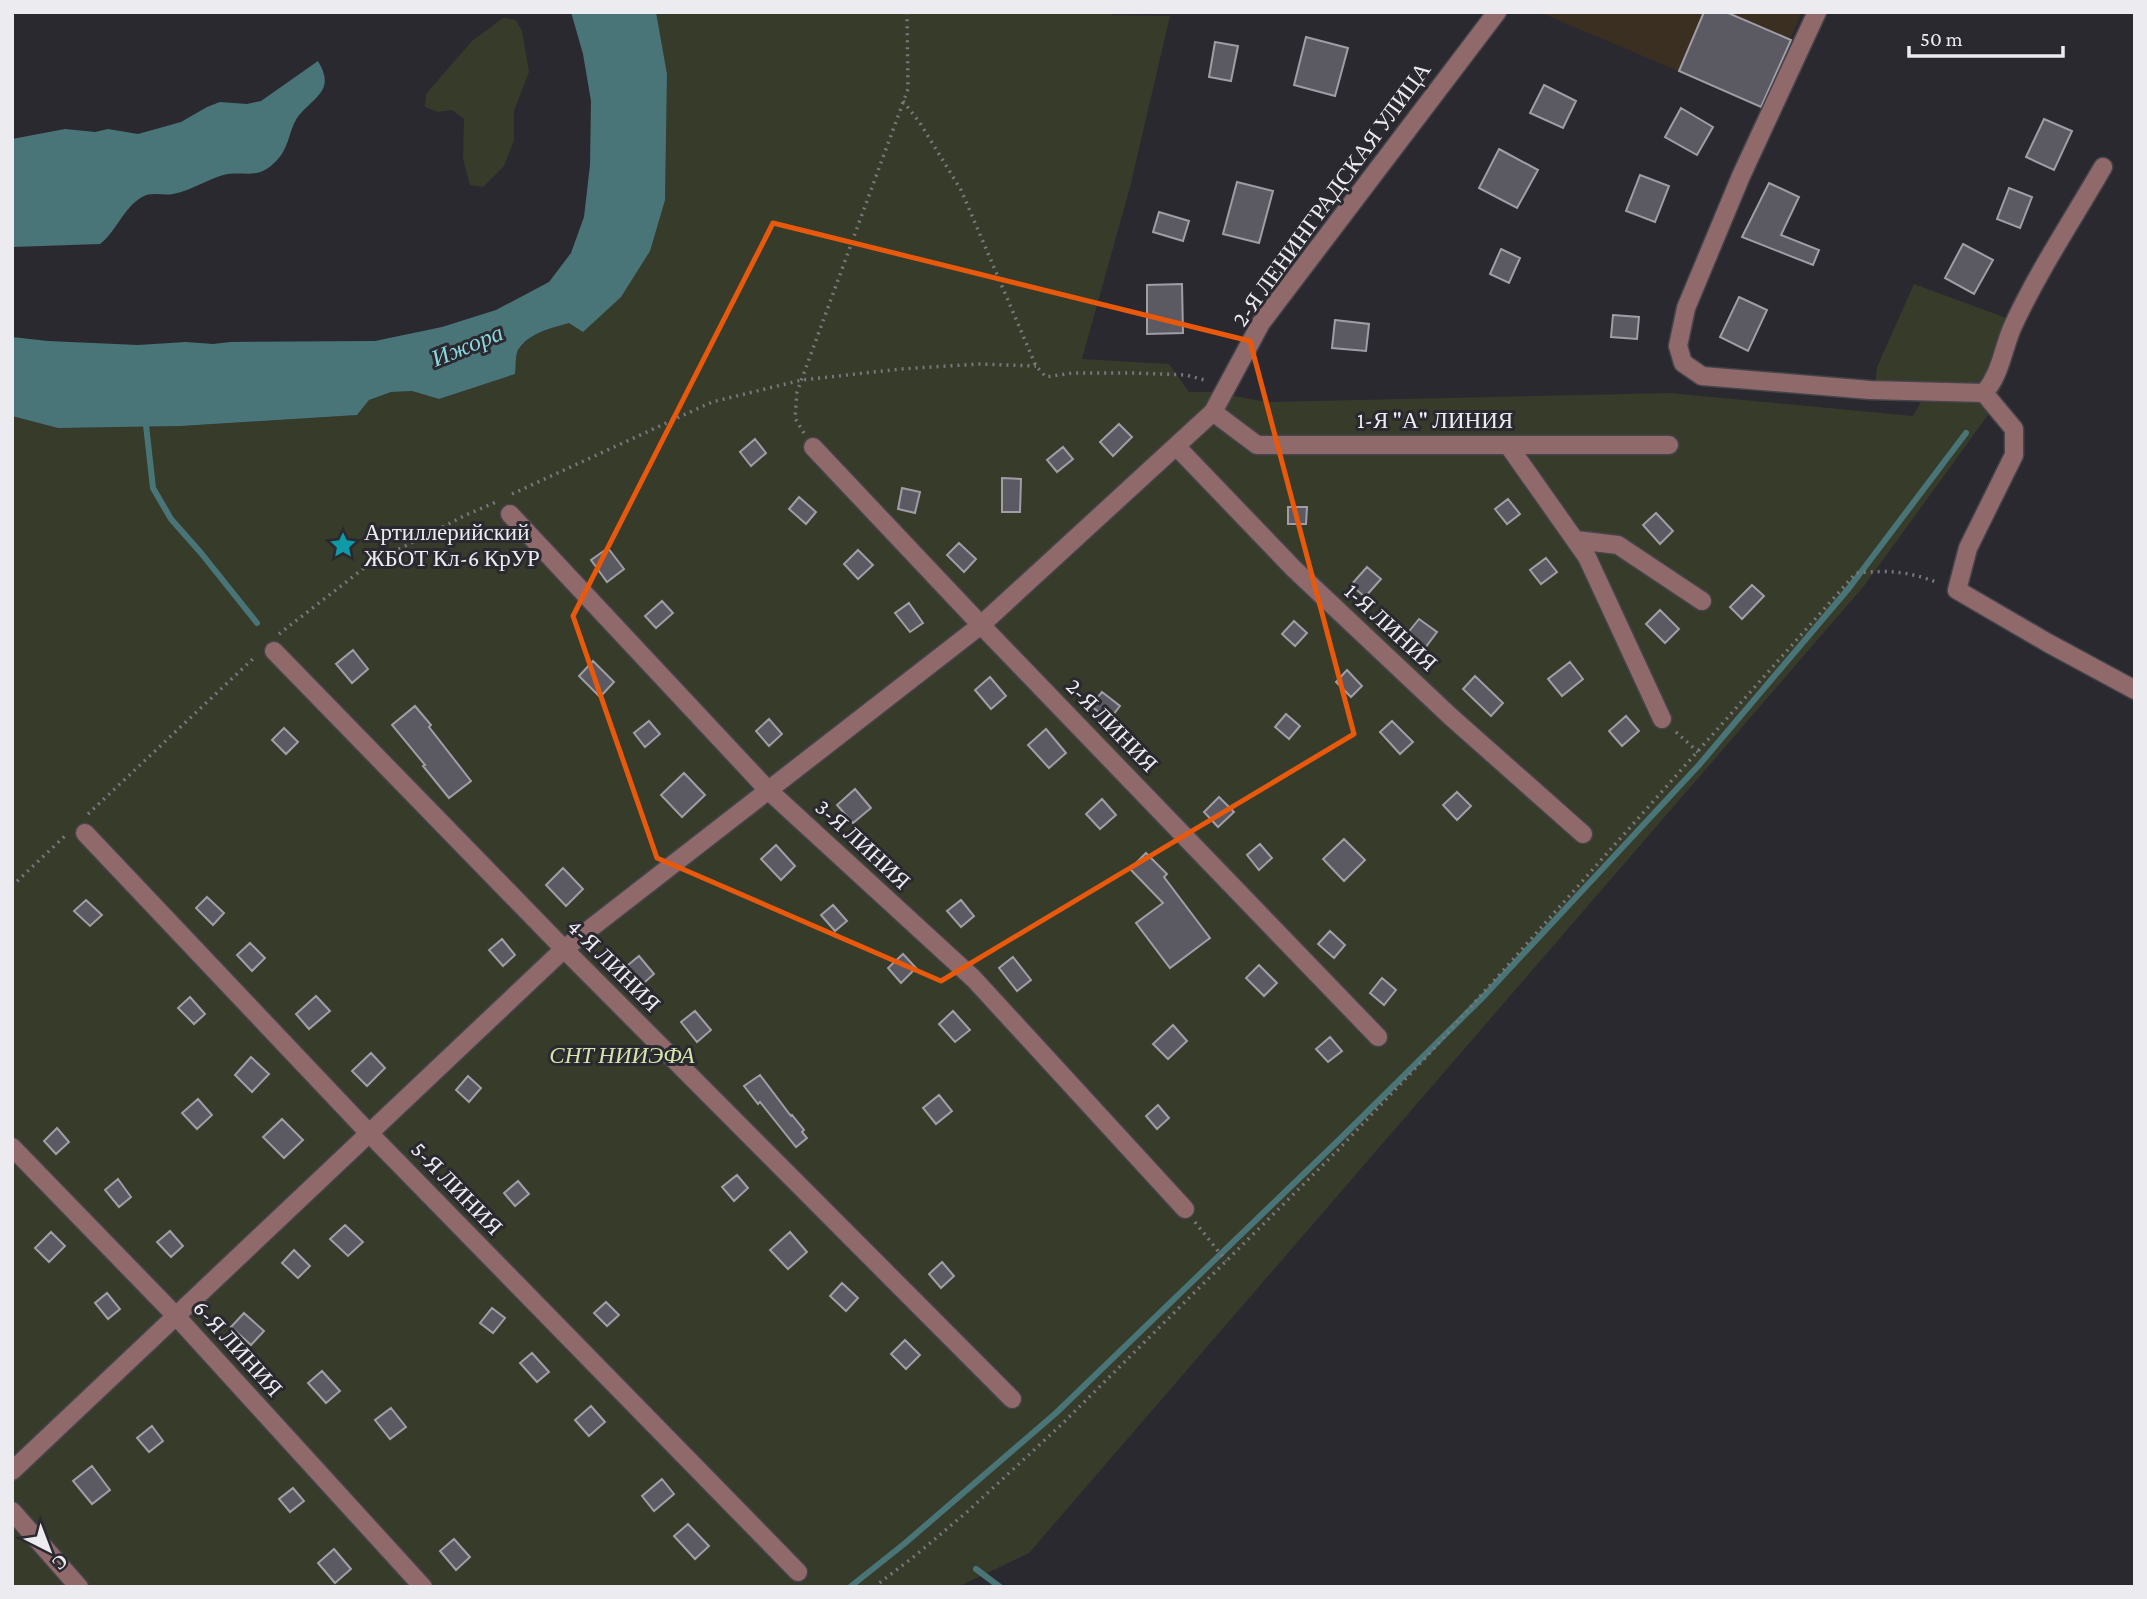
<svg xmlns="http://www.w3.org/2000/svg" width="2147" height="1599" font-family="'Crimson Pro',serif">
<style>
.industrial{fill:#3b2f21}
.green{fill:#373b2a}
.water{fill:#4a7578}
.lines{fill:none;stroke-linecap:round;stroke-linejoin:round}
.stream{stroke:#4a7578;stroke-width:6}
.building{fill:#5b5961;stroke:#a09da7;stroke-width:2}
.minor-casing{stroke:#46444b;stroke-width:21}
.path{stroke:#79777d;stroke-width:3.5;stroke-dasharray:2 5;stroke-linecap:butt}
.minor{stroke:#906a6b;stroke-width:18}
.marked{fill:none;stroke:#e8590c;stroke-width:5;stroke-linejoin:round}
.labels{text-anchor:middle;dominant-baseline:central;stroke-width:6;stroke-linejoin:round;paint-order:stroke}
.street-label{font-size:23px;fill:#ecebf0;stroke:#2b2930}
.poi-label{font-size:23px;fill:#ecebf0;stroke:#2b2930;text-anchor:start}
.park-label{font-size:23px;font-style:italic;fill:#d4e4aa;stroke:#2b2930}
.water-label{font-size:24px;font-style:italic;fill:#89d8de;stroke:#2b2930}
</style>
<rect width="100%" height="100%" fill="#2b2930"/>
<path class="industrial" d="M1539,12H1802L1761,106Z"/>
<path class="green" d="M656,12H1112V15L1170,16L1130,187L1082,359L1169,364L1189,392H1211L1267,402L1670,393L1913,416L1928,389L1875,384L1877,367L1914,284L2009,319L1994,366L2005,380L1988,415L1864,586L1029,1553L958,1587H12V416L58,428L181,426L357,415L369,400L391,392L412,391L439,399L515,374C515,367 515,356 518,351C529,333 551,328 569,323L665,200L667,74Z
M503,18L516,20L522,31L529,72L514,111V140L504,166L483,187L470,185L463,159L464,119L452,110L438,112L425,107L426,94L472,41Z"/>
<path class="water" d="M571,12H656L667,74L665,200L650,251L621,297L583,332L569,323C551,328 529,333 518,350C515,356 516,367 515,374L439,399L412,391L391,392L369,400L357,415L181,426L58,428L12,416V337L48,341L138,345L186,342L213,344L230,342L375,341L442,327L496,310L549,282L571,253L584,217L590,165L591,101L583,54Z
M318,61C334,88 319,94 301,113C287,128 292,148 273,164C256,180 243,170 223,175C206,180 190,191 173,194C163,196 152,191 142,197C123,208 117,231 100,244L12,247V139L65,129L95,132L108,129L138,134L181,122L207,107L220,102L247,104L261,101Z"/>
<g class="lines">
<path class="stream" d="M146,425L153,488L171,519L201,553L257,623
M976,1569L1000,1587
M850,1587L904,1544L1056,1413L1343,1136L1485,995L1699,765L1849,588L1966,433"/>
</g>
<path class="building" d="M1704,12H1726L1791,40L1761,107L1679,71Z
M1306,37L1348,48L1335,96L1294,85Z
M1215,42L1238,46L1231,81L1209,77Z
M1544,85L1576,101L1563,128L1530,113Z
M1681,108L1713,127L1697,155L1665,137Z
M2044,119L2072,131L2054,170L2026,157Z
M1499,149L1538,170L1517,208L1479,188Z
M1640,175L1669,186L1655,222L1626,211Z
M1237,182L1273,191L1259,243L1223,234Z
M1769,183L1799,197L1781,235L1819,250L1813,265L1742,237Z
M2009,188L2032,197L2020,228L1997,219Z
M1159,212L1189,221L1183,241L1153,232Z
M1963,244L1993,260L1974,294L1945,278Z
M1501,249L1520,258L1509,283L1490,274Z
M1182,284L1183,333L1147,334V285Z
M1739,297L1767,310L1748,351L1720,337Z
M1613,315L1639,317L1637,339L1611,337Z
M1335,320L1369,324L1366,351L1332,348Z
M1119,424L1132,437L1113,456L1100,442Z
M755,439L766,453L751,466L740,452Z
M1063,447L1073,459L1057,472L1047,460Z
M1002,478L1021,479L1020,512H1002Z
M902,488L920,492L915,513L898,509Z
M799,497L816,512L806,524L789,509Z
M1508,499L1520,514L1507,524L1495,509Z
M1288,507H1307L1306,524H1288Z
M1656,513L1673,531L1660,544L1643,525Z
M959,543L976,559L964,572L947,555Z
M608,548L624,569L607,582L591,560Z
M858,550L873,565L858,579L844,564Z
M1546,558L1557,572L1541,584L1530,570Z
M1367,567L1381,579L1365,597L1351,585Z
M1752,585L1764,596L1742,619L1730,607Z
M662,601L673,613L656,628L645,616Z
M909,603L923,623L910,632L895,613Z
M1660,610L1679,629L1665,643L1646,624Z
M1419,619L1437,632L1425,648L1407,634Z
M1294,621L1307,633L1295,646L1282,634Z
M353,650L368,669L352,683L336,664Z
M593,661L614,682L600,697L579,676Z
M1570,662L1583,679L1562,696L1548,679Z
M1347,670L1362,686L1351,697L1336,682Z
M1475,676L1503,703L1491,716L1463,689Z
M990,677L1006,696L991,709L975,690Z
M1102,692L1120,706L1109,720L1091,706Z
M415,706L431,725L429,727L471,781L449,798L423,766L425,765L392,725Z
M1286,714L1300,726L1289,739L1275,727Z
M1626,716L1639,731L1622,746L1609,731Z
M769,719L782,734L769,746L756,731Z
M649,721L660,734L645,747L634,733Z
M1392,721L1413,742L1400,754L1380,732Z
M284,728L298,742L286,754L272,740Z
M1046,729L1066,753L1049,768L1028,745Z
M684,773L705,795L682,817L661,795Z
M855,789L871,808L853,823L837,805Z
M1457,792L1471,806L1457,820L1443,805Z
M1219,797L1234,812L1218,827L1204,812Z
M1102,799L1116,815L1100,829L1086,814Z
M1344,839L1365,860L1344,881L1323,859Z
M1260,844L1272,858L1259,870L1247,855Z
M776,845L795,866L781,880L761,859Z
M1146,853L1167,874L1164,877L1210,938L1170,968L1136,923L1163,903L1130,869Z
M563,868L583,889L566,906L546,885Z
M207,897L224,913L213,925L196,908Z
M86,900L102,915L90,926L74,911Z
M961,900L974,916L961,927L947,911Z
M833,905L847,921L835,931L821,915Z
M1330,931L1345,945L1334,958L1318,944Z
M502,939L515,955L503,966L489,950Z
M250,943L265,958L252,971L237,955Z
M903,954L916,968L901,983L888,968Z
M639,956L654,974L638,988L622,970Z
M1013,957L1031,980L1017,991L999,968Z
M1259,965L1277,983L1264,996L1246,978Z
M1382,978L1396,990L1384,1005L1370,993Z
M316,996L330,1011L309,1029L296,1014Z
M190,997L205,1014L194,1024L178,1008Z
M695,1011L711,1030L697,1042L681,1022Z
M953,1011L970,1030L955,1042L939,1024Z
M1173,1025L1187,1041L1168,1059L1153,1044Z
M1330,1037L1342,1051L1328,1062L1316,1049Z
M371,1053L385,1068L367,1086L352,1071Z
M251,1057L269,1074L252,1092L235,1075Z
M760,1075L791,1116L792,1115L804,1130L802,1132L807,1138L796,1147L760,1102L758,1104L744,1086Z
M468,1076L481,1088L469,1102L456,1090Z
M939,1095L952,1111L936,1124L923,1108Z
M198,1099L212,1115L197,1129L182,1113Z
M1158,1105L1169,1118L1157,1129L1146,1116Z
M282,1119L303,1140L284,1158L263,1137Z
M57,1128L69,1142L56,1154L44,1141Z
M737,1175L748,1188L734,1201L722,1187Z
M118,1179L131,1197L119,1207L105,1190Z
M518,1181L529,1194L515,1206L504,1193Z
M345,1225L363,1242L348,1256L330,1239Z
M170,1231L183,1246L171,1257L157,1242Z
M51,1232L65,1246L49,1262L35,1248Z
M790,1232L807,1252L788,1269L770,1250Z
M294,1250L310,1266L298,1278L282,1263Z
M942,1262L954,1276L941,1288L929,1274Z
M842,1283L858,1298L846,1311L830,1296Z
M107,1293L120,1309L108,1319L95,1303Z
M606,1302L619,1315L607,1326L594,1313Z
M492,1308L505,1318L493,1333L480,1323Z
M244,1313L264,1331L251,1345L231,1327Z
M905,1340L920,1355L906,1369L891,1354Z
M532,1353L549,1372L537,1382L520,1363Z
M322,1371L340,1391L326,1403L308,1383Z
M591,1406L605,1422L589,1436L575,1420Z
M391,1408L406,1427L390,1439L375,1420Z
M152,1426L163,1441L149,1452L137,1438Z
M92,1466L110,1490L92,1504L73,1481Z
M662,1479L674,1494L654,1511L642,1496Z
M293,1488L304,1501L290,1512L279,1499Z
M688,1524L709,1546L695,1559L674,1536Z
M454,1539L470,1557L456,1570L440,1551Z
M334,1549L351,1569L335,1583L318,1563Z"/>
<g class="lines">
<defs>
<path id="minor" d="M1817,12L1741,176L1686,308L1678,346L1683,363L1702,376L1870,390L1984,393C2001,373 2002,352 2012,328C2037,273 2073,219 2103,167
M1984,393L2014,429V455L1968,548L1957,590L2048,643L2135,690
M1213,412L1257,445H1669
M1508,445L1587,557L1662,719
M1176,446L1294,569L1450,716L1583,834
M813,447L981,625L1378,1037
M510,514L768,790L974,979L1185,1209
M1576,540L1618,545L1702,601
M274,651L564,949L1012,1399
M85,833L368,1132L798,1572
M12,1147L176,1316L423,1587
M12,1471L564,949L981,625L1213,412L1261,323L1497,12
M12,1511L79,1587"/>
</defs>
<use href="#minor" class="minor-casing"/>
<path class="path" d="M903,101L920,123L961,190L1036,366L1046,377L1072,373H1135L1186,375L1208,381
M804,433L795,418L797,392L908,89L907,12
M512,494L712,402L802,380L901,369L978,364L1036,366
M279,634L368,565L466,515L496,502
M1676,732L1698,752
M88,814L256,656
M12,886L67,834
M1195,1222L1226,1261
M874,1587L916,1555L968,1511L1061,1425L1338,1150L1428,1055L1856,573C1890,570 1907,571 1939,583"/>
<use href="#minor" class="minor"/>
</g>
<path class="marked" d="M773,223L1250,341L1354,734L941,981L657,858L573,616Z"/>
<defs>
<symbol id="sight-bare" viewBox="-9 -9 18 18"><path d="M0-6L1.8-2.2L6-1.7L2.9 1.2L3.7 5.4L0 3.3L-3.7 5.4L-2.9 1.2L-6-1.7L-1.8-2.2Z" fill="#0f9aa8" stroke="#2b2930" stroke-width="2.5" paint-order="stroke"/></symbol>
</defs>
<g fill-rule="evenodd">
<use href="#sight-bare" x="324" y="526" width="38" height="38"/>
</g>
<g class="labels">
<g class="street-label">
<text transform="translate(1331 194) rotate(-54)">2-Я ЛЕНИНГРАДСКАЯ УЛИЦА</text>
<text x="1435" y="420">1-Я "А" ЛИНИЯ</text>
<text transform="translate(1391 627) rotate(43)">1-Я ЛИНИЯ</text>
<text transform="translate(1112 725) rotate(46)">2-Я ЛИНИЯ</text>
<text transform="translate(863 844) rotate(43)">3-Я ЛИНИЯ</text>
<text transform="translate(614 965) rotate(45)">4-Я ЛИНИЯ</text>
<text transform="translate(457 1188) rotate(46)">5-Я ЛИНИЯ</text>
<text transform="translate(238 1348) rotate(48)">6-Я ЛИНИЯ</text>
</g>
<g class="poi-label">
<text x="364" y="532">Артиллерийский<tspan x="364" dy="26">ЖБОТ Кл-6 КрУР</tspan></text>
</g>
<g class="park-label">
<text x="622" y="1055">СНТ НИИЭФА</text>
</g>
<g class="water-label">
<text transform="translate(467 345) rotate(-22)">Ижора</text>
</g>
</g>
<rect width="2147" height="1599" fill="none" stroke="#ecebf0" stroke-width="28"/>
<g transform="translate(49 1550) rotate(138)" stroke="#2b2930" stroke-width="5" paint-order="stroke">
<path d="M0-5L12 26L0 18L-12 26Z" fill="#ecebf0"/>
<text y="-10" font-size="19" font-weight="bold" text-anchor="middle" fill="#ecebf0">С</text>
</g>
<path d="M1909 46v10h154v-10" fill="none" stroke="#ecebf0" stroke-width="3.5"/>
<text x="1920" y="46" font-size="21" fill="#ecebf0" stroke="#2b2930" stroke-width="5" paint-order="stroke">50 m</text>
</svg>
